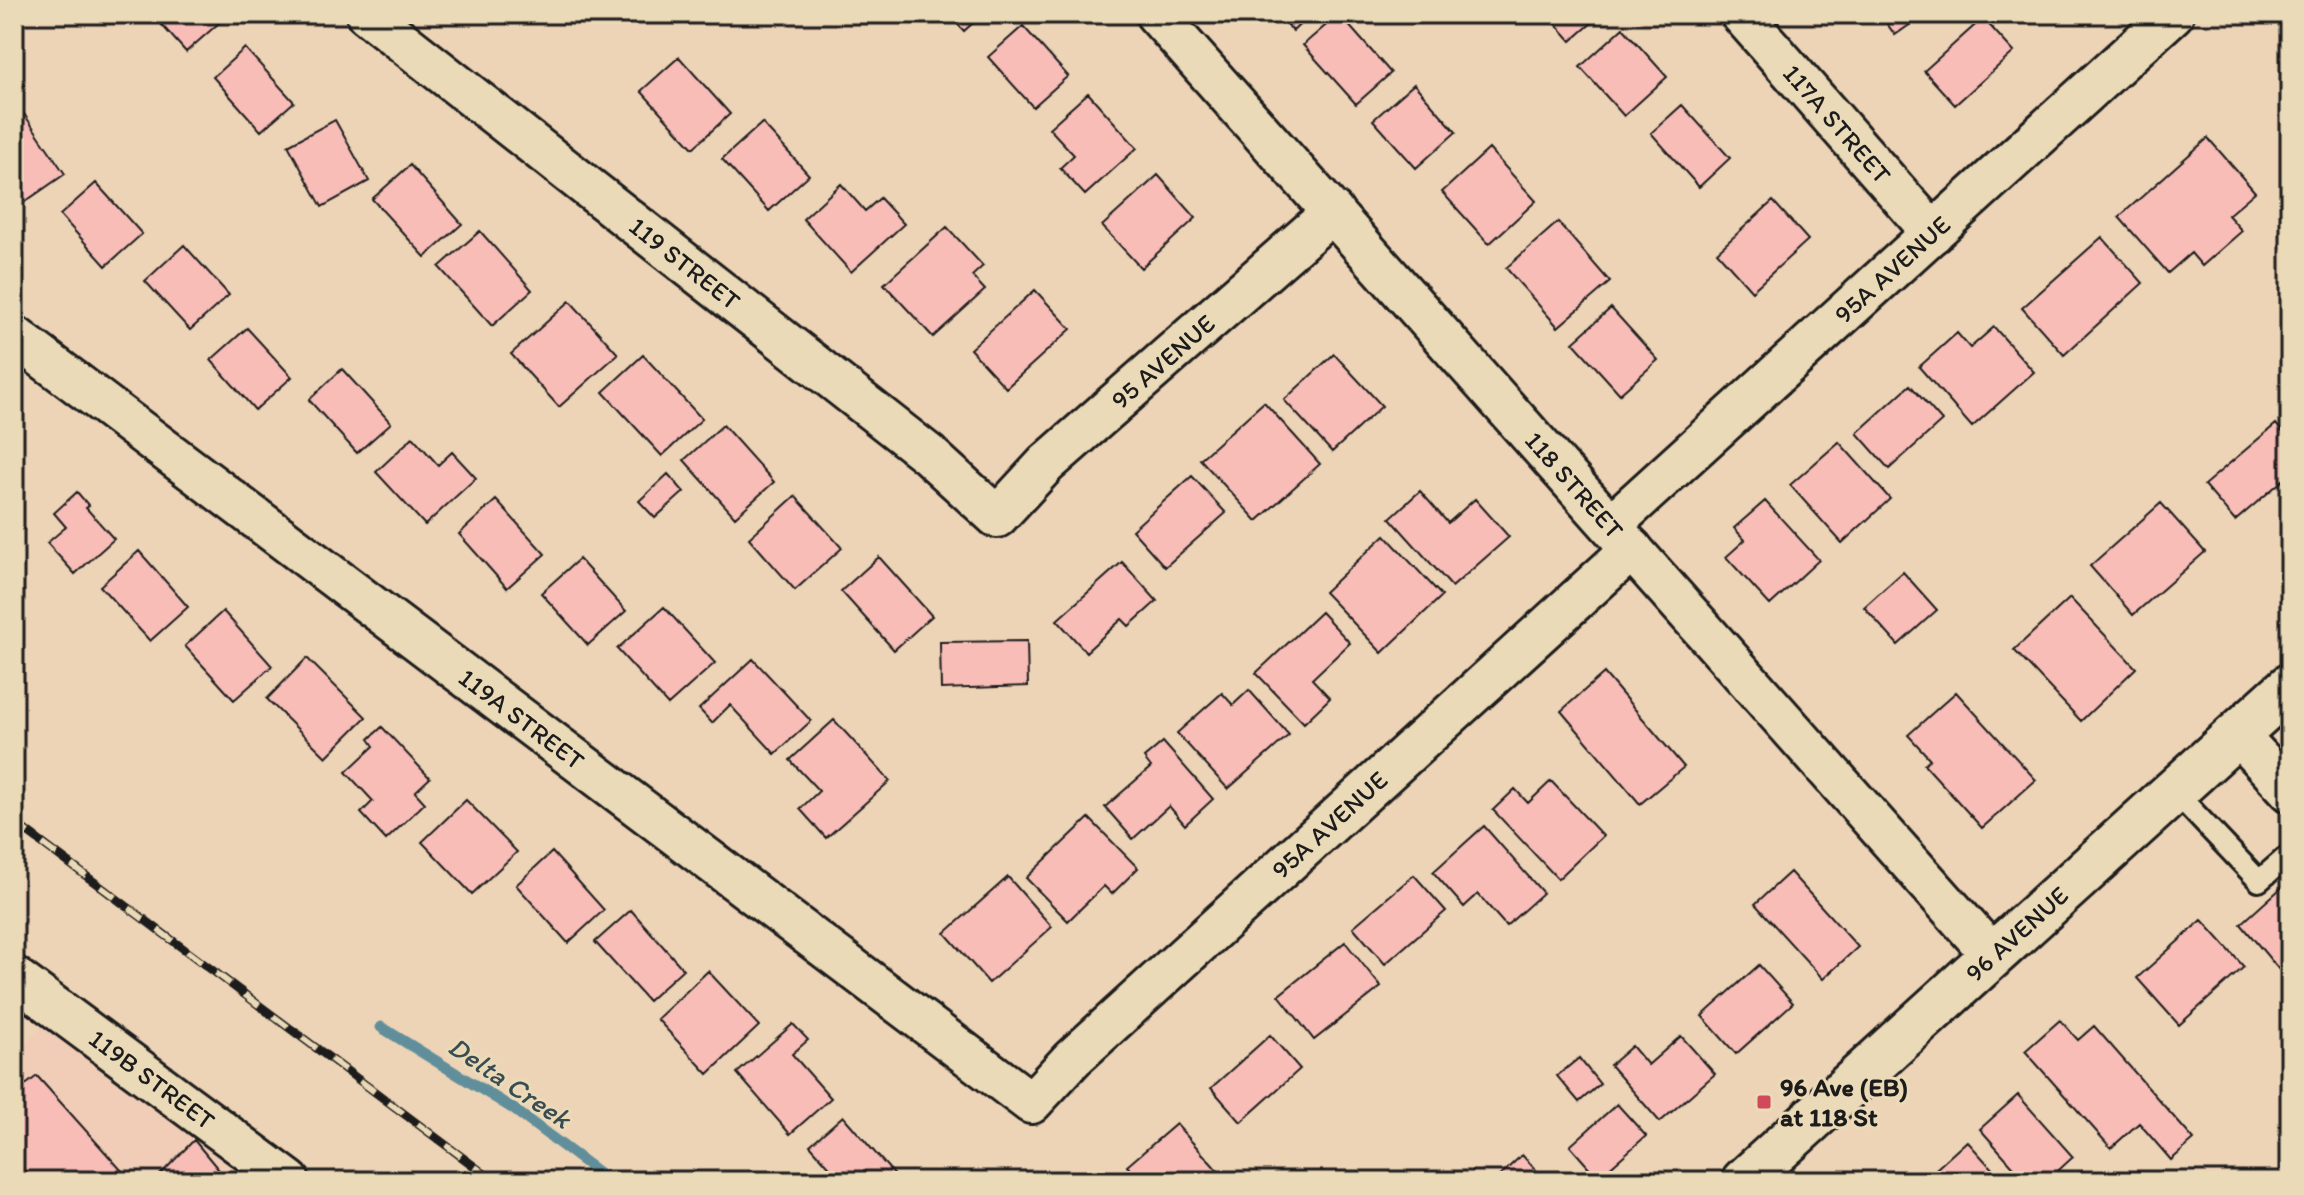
<svg xmlns="http://www.w3.org/2000/svg" width="2304" height="1195" font-family="Itim,sans-serif">
<style>
.built{fill:#f1cdb7}
.lines{fill:none;stroke-linecap:round;stroke-linejoin:round}
.stream{stroke:#618f9b;stroke-width:11}
.building{fill:#f9bdb8;stroke:#1c1c1c;stroke-width:2}
.lane-casing{stroke:#1c1c1c;stroke-width:26}
.street-casing{stroke:#1c1c1c;stroke-width:46}
.secondary-casing{stroke:#1c1c1c;stroke-width:50}
.lane{stroke:#ebdab7;stroke-width:20}
.street{stroke:#ebdab7;stroke-width:40}
.secondary{stroke:#ebdab7;stroke-width:44}
.rail-casing{stroke:#1c1c1c;stroke-width:9}
.rail{stroke:#ebdab7;stroke-width:6;stroke-dasharray:18;stroke-linecap:butt}
.poi-dot{fill:#d1495b;stroke:#ebdab7;stroke-width:3}
.labels{text-anchor:middle;dominant-baseline:central;stroke-width:6;stroke-linejoin:round;paint-order:stroke}
.street-label{font-size:26px;fill:#1c1c1c;stroke:#ebdab7}
.poi-label{font-size:26px;font-weight:bold;fill:#1c1c1c;stroke:#ebdab7;text-anchor:start}
.water-label{font-size:28px;font-style:italic;fill:#394c51;stroke:#ebdab7}
</style>
<rect width="100%" height="100%" fill="#eed4b7"/>
<filter id="ink" filterUnits="userSpaceOnUse"><feTurbulence type="fractalNoise" baseFrequency=".0125" numOctaves="2"/><feDisplacementMap in="SourceGraphic" scale="16" xChannelSelector="R" yChannelSelector="G"/><feConvolveMatrix kernelMatrix="1 2 1 2 8 2 1 2 1" color-interpolation-filters="sRGB"/></filter>
<g filter="url(#ink)">
<path class="built" d="M48,1022L260,1181H14V1052Z"/>
<g class="lines">
<path class="stream" d="M381,1027L512,1108L610,1181"/>
</g>
<path class="building" d="M152,14H211L219,23L186,52Z
M948,14H983L964,31Z
M1277,14H1311L1293,31Z
M1339,14L1391,73L1356,104L1303,45Z
M1547,14H1602L1571,41Z
M1880,14H1925L1895,35Z
M1983,18L2014,52L1955,105L1924,71Z
M1023,26L1068,76L1033,107L988,57Z
M1623,28L1667,77L1624,116L1580,67Z
M245,48L294,102L261,131L213,77Z
M679,57L730,114L693,148L641,91Z
M1414,84L1456,132L1416,168L1373,120Z
M1088,93L1137,148L1085,195L1060,168L1074,155L1049,128Z
M1682,105L1730,158L1699,187L1651,133Z
M24,114L65,174L23,203L14,190V121Z
M335,120L369,181L322,207L288,145Z
M762,123L809,175L769,211L722,159Z
M2208,138L2255,192L2228,215L2242,231L2202,266L2191,253L2168,273L2119,217Z
M1489,149L1536,201L1489,244L1442,192Z
M410,165L462,224L425,257L372,199Z
M1158,175L1196,218L1141,268L1102,226Z
M96,183L142,234L106,266L60,215Z
M841,184L865,211L880,198L904,224L851,272L803,219Z
M1773,201L1808,240L1752,291L1717,252Z
M1558,222L1610,282L1558,327L1506,268Z
M947,227L983,266L972,276L985,290L933,337L884,284Z
M480,231L532,290L492,326L439,267Z
M2102,237L2143,283L2064,355L2022,308Z
M184,245L229,295L190,330L145,281Z
M1035,290L1071,329L1006,388L970,349Z
M570,301L618,354L559,407L511,354Z
M1611,308L1658,360L1620,394L1573,342Z
M1994,327L2034,372L1972,427L1919,367L1957,333L1970,348Z
M247,328L292,377L255,410L211,360Z
M1334,354L1382,406L1332,452L1284,400Z
M643,355L702,419L662,456L603,392Z
M342,369L391,423L357,453L309,400Z
M1910,385L1942,421L1889,469L1857,433Z
M1264,402L1320,464L1257,521L1200,459Z
M2276,424L2290,441V474L2235,521L2204,485Z
M723,425L774,482L735,517L684,460Z
M413,437L438,465L452,452L476,478L425,525L376,472Z
M1839,442L1890,499L1842,543L1790,485Z
M14,466L22,475L14,483Z
M668,474L684,492L655,518L639,501Z
M1192,476L1226,513L1165,567L1132,530Z
M1420,491L1448,523L1475,499L1509,537L1452,587L1390,518Z
M77,492L89,506L86,508L114,539L75,574L47,543L66,527L54,513Z
M795,496L842,548L795,590L749,538Z
M496,500L545,554L507,588L459,534Z
M1765,501L1819,560L1770,605L1726,557L1745,540L1734,528Z
M2161,503L2205,552L2133,615L2090,566Z
M1385,535L1442,596L1382,653L1324,592Z
M139,551L188,607L150,641L100,586Z
M879,557L932,616L894,650L841,591Z
M579,559L626,611L588,645L541,593Z
M1122,562L1157,601L1129,626L1122,619L1086,652L1057,620Z
M1903,572L1937,610L1898,645L1864,607Z
M2070,598L2136,668L2081,721L2014,650Z
M664,607L715,663L668,705L617,649Z
M223,611L272,666L234,700L185,646Z
M1321,612L1350,643L1312,679L1330,698L1304,723L1256,673Z
M1027,641L1028,686L941,689L940,642Z
M307,658L366,717L326,757L267,699Z
M753,659L811,721L775,754L730,705L712,723L699,709Z
M1604,673L1684,767L1640,804L1561,711Z
M1249,690L1289,735L1228,789L1177,733L1222,693L1233,705Z
M1956,692L2036,780L1982,828L1924,764L1930,759L1908,735Z
M834,720L890,781L826,838L800,809L819,791L790,760Z
M382,727L430,778L415,792L425,803L386,840L361,813L373,801L346,772L374,746L369,739Z
M1163,742L1213,799L1185,825L1169,806L1133,839L1105,807L1151,767L1144,758Z
M1551,781L1603,836L1558,879L1493,810L1515,789L1528,803Z
M466,800L517,852L472,894L422,842Z
M1089,818L1138,868L1112,894L1104,886L1068,921L1026,878Z
M1484,826L1543,893L1506,926L1478,894L1464,907L1433,872Z
M552,852L604,910L568,943L516,885Z
M1790,872L1858,947L1823,979L1755,904Z
M1414,875L1446,911L1385,964L1353,927Z
M1008,877L1052,927L989,983L945,933Z
M2290,880V983L2241,924Z
M631,910L683,969L648,1001L595,942Z
M2202,920L2244,967L2179,1025L2137,978Z
M1345,942L1381,987L1314,1040L1279,995Z
M1759,965L1793,1003L1736,1054L1702,1016Z
M708,971L759,1026L708,1074L657,1019Z
M2060,1020L2078,1040L2094,1026L2194,1140L2171,1160L2139,1123L2111,1148L2025,1051Z
M793,1024L808,1040L792,1054L831,1098L790,1134L737,1073Z
M1270,1035L1300,1069L1241,1122L1211,1088Z
M1681,1036L1715,1074L1660,1122L1610,1065L1632,1046L1648,1065Z
M1579,1058L1600,1084L1579,1102L1557,1076Z
M37,1076L131,1181H14V1094Z
M2018,1095L2073,1157L2047,1181H2026L1980,1129Z
M1617,1104L1646,1136L1598,1178L1570,1146Z
M843,1116L898,1179L896,1181H842L810,1145Z
M1176,1124L1218,1171L1206,1181H1140L1127,1166Z
M194,1140L228,1181H154Z
M1967,1141L2003,1181H1929L1926,1178Z
M1522,1155L1546,1181H1494Z"/>
<g class="lines">
<defs>
<path id="lane" d="M2174,791L2259,881L2290,854"/>
<g id="street">
<path id="s1" d="M367,14L928,454L997,517L1046,464L1333,212"/>
<path id="s2" d="M1156,14L1993,956"/>
<path id="s3" d="M1741,14L1933,233"/>
<path id="s4" d="M14,336L1031,1103L1072,1059L1632,549"/>
<path id="s5" d="M1611,525L2173,14"/>
<path d="M2237,734L2290,791"/>
<path id="s6" d="M14,977L289,1181"/>
</g>
<g id="secondary">
<path id="s7" d="M1744,1181L2290,686"/>
</g>
</defs>
<use href="#lane" class="lane-casing"/>
<use href="#street" class="street-casing"/>
<use href="#secondary" class="secondary-casing"/>
<use href="#lane" class="lane"/>
<use href="#street" class="street"/>
<use href="#secondary" class="secondary"/>
<defs>
<path id="rail" d="M14,822L494,1181"/>
</defs>
<use href="#rail" class="rail-casing"/>
<use href="#rail" class="rail"/>
</g>
</g>
<rect class="poi-dot" x="1756" y="1094" width="16" height="16" rx="4"/>
<g class="labels">
<g class="street-label">
<text stroke="none"><textPath href="#s3" startOffset="146">117A STREET</textPath></text>
<text stroke="none"><textPath href="#s1" startOffset="404">119 STREET</textPath></text>
<text stroke="none"><textPath href="#s5" startOffset="380">95A AVENUE</textPath></text>
<text stroke="none"><textPath href="#s1" startOffset="1034">95 AVENUE</textPath></text>
<text stroke="none"><textPath href="#s2" startOffset="630">118 STREET</textPath></text>
<text stroke="none"><textPath href="#s4" startOffset="636">119A STREET</textPath></text>
<text stroke="none"><textPath href="#s4" startOffset="1682">95A AVENUE</textPath></text>
<text stroke="none"><textPath href="#s7" startOffset="368">96 AVENUE</textPath></text>
<text stroke="none"><textPath href="#s6" startOffset="172">119B STREET</textPath></text>
</g>
<g class="poi-label">
<text x="1780" y="1087">96 Ave (EB)<tspan x="1780" dy="30">at 118 St</tspan></text>
</g>
<g class="water-label">
<text transform="translate(510 1082) rotate(34)">Delta Creek</text>
</g>
</g>
<rect width="2304" height="1195" fill="none" stroke="#ebdab7" stroke-width="48"/>
<rect x="24" y="24" width="2256" height="1147" fill="none" stroke="#1c1c1c" stroke-width="3" filter="url(#ink)"/>
</svg>
